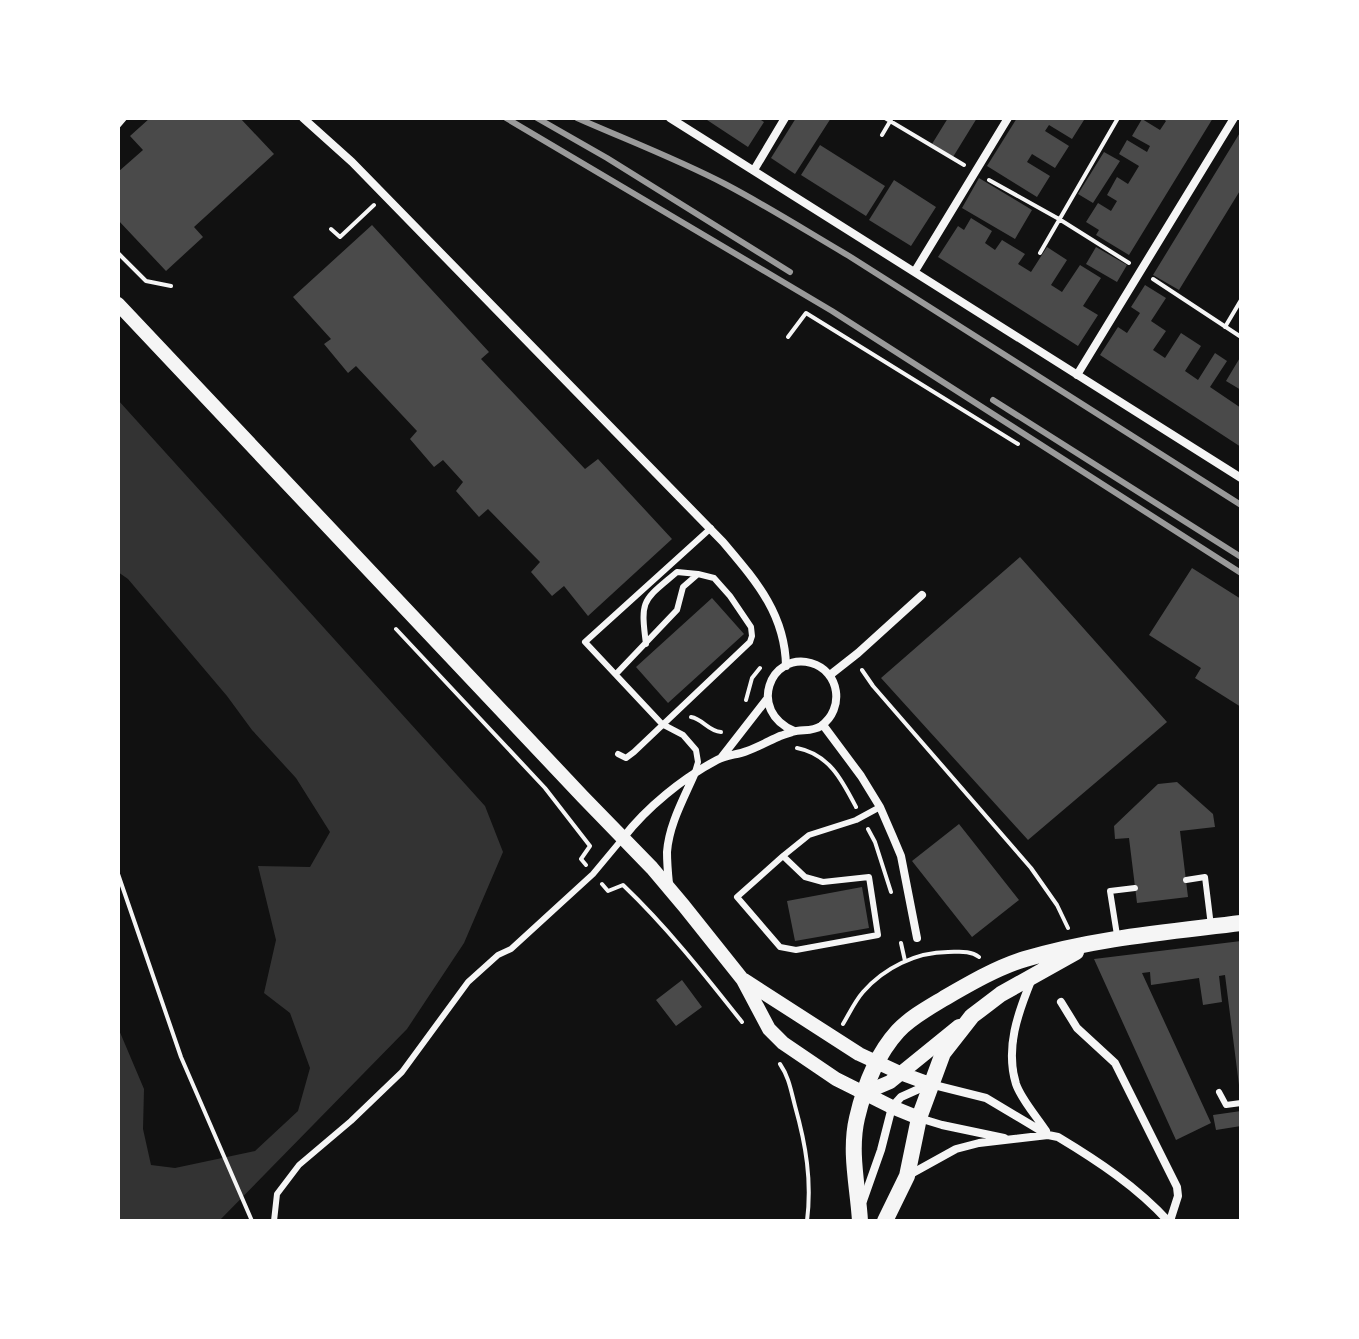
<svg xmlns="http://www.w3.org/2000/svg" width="1359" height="1339" font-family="Karla,sans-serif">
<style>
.water{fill:#333}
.building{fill:#4a4a4a}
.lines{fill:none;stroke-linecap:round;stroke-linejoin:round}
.path{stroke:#f5f5f5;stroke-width:4}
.service{stroke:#f5f5f5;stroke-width:6}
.minor{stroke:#f5f5f5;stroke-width:8}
.tertiary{stroke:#f5f5f5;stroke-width:14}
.secondary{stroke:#f5f5f5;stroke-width:16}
.rail{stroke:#9a9a9a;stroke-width:6}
</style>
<rect width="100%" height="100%" fill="#111"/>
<path class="water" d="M118,400L485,806L503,852L464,943L407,1029L219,1221H118V1018L119,1030L144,1089L143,1129L151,1165L175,1168L255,1151L298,1111L310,1068L290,1013L264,993L276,940L258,866L310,867L330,832L296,778L252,730L227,696L128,579L118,572Z"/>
<path class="building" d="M150,118H240L274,154L194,227L203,237L166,271L118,220V172L143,150L130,136Z
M704,118H758L764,122L748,147Z
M796,118H831L795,174L771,158Z
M948,118H977L953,157L932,144Z
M1017,118H1081L1084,120L1072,139L1049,125L1045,131L1069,146L1055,168L1032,154L1027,162L1050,176L1037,197L987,166Z
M1162,118H1213L1129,255L1096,235L1099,230L1086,222L1098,203L1111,211L1117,201L1107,195L1117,177L1128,184L1139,166L1119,154L1127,140L1147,152L1150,146L1132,136L1142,119L1160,130L1166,121Z
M1241,131V189L1179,290L1153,275Z
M820,145L885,186L866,216L801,175Z
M1104,152L1120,161L1093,203L1078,194Z
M979,178L1032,210L1015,239L962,208Z
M894,180L936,207L911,246L869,220Z
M971,218L992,231L985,243L995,250L1002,240L1025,254L1018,264L1031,272L1047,247L1067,260L1051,285L1062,292L1080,265L1101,278L1083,306L1098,315L1078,346L938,257L958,226L964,230Z
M372,225L489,352L481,359L585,469L598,459L672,539L588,616L564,586L552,596L531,572L540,562L488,509L479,517L456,491L463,482L443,460L434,467L410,439L417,431L356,366L348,373L324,344L331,339L293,297Z
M1096,247L1127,265L1117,282L1086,264Z
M1145,285L1166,298L1151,321L1166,331L1153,350L1165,358L1181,333L1201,346L1185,371L1198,380L1215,353L1227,361L1210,387L1241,408V447L1100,355L1118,327L1127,333L1140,313L1131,307Z
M1241,356V390L1226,381Z
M1020,557L1167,722L1028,840L881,678Z
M1192,568L1241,599V707L1195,678L1201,668L1149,635Z
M712,598L744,634L668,703L636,667Z
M1177,782L1213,814L1215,827L1180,831L1188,897L1137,903L1129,838L1115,839L1114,826L1158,784Z
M959,824L1019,900L972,937L912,861Z
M862,887L869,928L795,941L787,901Z
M1241,941V1085H1239L1225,975L1219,976L1222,1002L1203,1005L1199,978L1151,985L1150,972L1142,973L1211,1123L1176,1140L1094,959Z
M682,980L702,1007L676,1026L656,1000Z
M1241,1111V1126L1216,1130L1213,1115Z"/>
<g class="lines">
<path class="path" d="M885,118L964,165
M882,135L892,118
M989,180L1059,219L1129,263
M331,229L340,237L374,205
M118,253L146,281L171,286
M1040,253L1118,118
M1153,279L1241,337
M1225,327L1241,300
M788,337L806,313L1018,444
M396,629L545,788L590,846L581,859L586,865
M862,670L873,686L1031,868L1057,905L1068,928
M746,700L752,678L760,668
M691,717C703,719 708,731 721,732
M797,748C829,754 842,780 856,807
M868,829L875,842L891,892
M118,874L181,1057L252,1221
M602,884L608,891L623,885C667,927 704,974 742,1022
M901,943L905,961
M843,1024C849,1014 855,1001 863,992C884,968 916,952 948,952C959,952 970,950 979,957
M780,1064C789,1077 791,1091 795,1106C806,1145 812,1181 807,1221"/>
<path class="service" d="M118,125L124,118
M646,644C640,598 643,601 677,572L698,574
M616,674L677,610L683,587L698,574L714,578L730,596L751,627L752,636L750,642L634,752L626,758L618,754
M695,772L698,762L696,750L683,735L662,724L585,642L711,528
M783,856L805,877L823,882L869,877L878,935L796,950L780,947L737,897L783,856L809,835L856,820L880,807
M1186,880L1205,877L1211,926
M1117,935L1110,891L1135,888
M1219,1092L1226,1105L1241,1103
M274,1221L277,1194L299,1165L351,1121L402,1072L468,982L498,955L511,949L593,874L623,838"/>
<path class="minor" d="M303,118L352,162L723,542C755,580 785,613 786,666
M670,118L1241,478
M754,170L785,118
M915,271L1008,118
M1077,375L1234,118
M830,675L858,653L922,595
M823,725L861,776L880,807L893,837L901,856L917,938
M721,758L767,699
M623,838C647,807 683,778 717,760C726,755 737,755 747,751C758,747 769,741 780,736C784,735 788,733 792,732C802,729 812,732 821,726C845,709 840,671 811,663C770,652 747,711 794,731
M669,884C668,874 667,863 667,852C669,825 683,800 694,775
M1031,981C1018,1013 1005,1048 1016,1084C1021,1099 1037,1117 1046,1131
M1061,1002L1077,1028L1115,1063L1177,1187L1178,1196L1170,1221
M919,1118L942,1125L1004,1138
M909,1175L956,1149L979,1143L1048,1135
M863,1201L881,1150L892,1107L901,1097L930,1084L986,1098L1048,1135L1058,1137C1098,1161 1137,1187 1168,1221"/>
<path class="tertiary" d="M118,304L583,797L652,868L684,906L743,980L769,1029L783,1043L836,1079L892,1107L919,1118
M744,980L859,1054L900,1073L930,1084
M864,1093L890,1082L959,1026"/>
<path class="secondary" d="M860,1221C858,1187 849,1152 857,1118C864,1088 877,1054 898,1031C910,1018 928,1008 943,999C969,984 996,968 1025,959C1095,938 1169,932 1241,923
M885,1221L907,1176L919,1118L943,1053L972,1016L1001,994L1076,952"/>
<path class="rail" d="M506,118L832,311L1241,573
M537,118L607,158L790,272
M577,118C627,140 677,159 725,184C767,206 808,232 849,256L1241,505
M993,400L1241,557"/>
</g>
<rect width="1359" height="1339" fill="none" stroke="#ffffff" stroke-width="240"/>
</svg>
